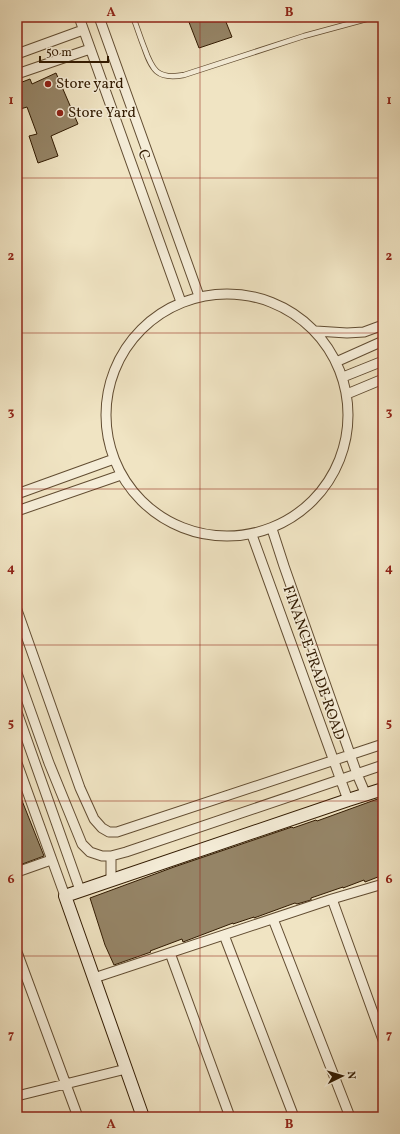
<svg xmlns="http://www.w3.org/2000/svg" width="400" height="1134" font-family="Vollkorn,serif">
<style>
.building{fill:#958466;stroke:#321b02}
.lines{fill:none;stroke-linecap:round;stroke-linejoin:round}
.lane-casing{stroke:#624d32;stroke-width:6}
.street-casing{stroke:#624d32;stroke-width:11}
.secondary-casing{stroke:#321b02;stroke-width:14}
.lane{stroke:#f5edd8;stroke-width:4.5}
.street{stroke:#f5edd8;stroke-width:9}
.secondary{stroke:#f5edd8;stroke-width:12}
.grid{fill:none;stroke:#8f2418;stroke-width:1;stroke-opacity:0.55}
.poi-dot{fill:#8f2418;stroke:#f5edd8;stroke-width:1.5}
.labels{text-anchor:middle;dominant-baseline:central;stroke-width:3;stroke-linejoin:round;paint-order:stroke}
.poi-label{font-size:15px;fill:#321b02;stroke:#f5edd8;text-anchor:start}
.street-label{font-size:15px;fill:#321b02;stroke:#f5edd8}
.neatline{fill:none;stroke:#8f2418;stroke-width:1.5}
.grid-label{font-size:13px;text-anchor:middle;font-weight:bold;fill:#8f2418}
</style>
<rect width="100%" height="100%" fill="#f0e4c3"/>
<filter id="stains"><feTurbulence type="fractalNoise" baseFrequency=".005" numOctaves="4"/><feColorMatrix values="0 0 0 0 .2 0 0 0 0 .09 0 0 0 0 .02 0 0 0 .5 -.17"/></filter>
<radialGradient id="worn" r=".72"><stop offset=".6" stop-color="#630" stop-opacity="0"/><stop offset="1" stop-color="#630" stop-opacity=".3"/></radialGradient>
<path class="building" d="M187,17H224L232,37L199,48Z
M56,73L78,124L51,136L58,156L38,163L29,136L37,134L27,107L17,110V84L30,79L32,84Z
M17,788L44,856L17,866Z
M383,797V875L365,882L364,880L343,888V887L311,898V900L297,904L295,903L254,918V917L233,924V923L183,942L182,939L150,951L151,952L114,965L105,945L90,898L174,867L292,827L293,828L316,820L317,821Z"/>
<g class="lines">
<defs>
<path id="lane" d="M133,17C137,27 140,37 144,47C152,70 157,80 184,75L304,36L374,17
M300,17L301,18"/>
<path id="street" d="M79,17L181,302
M99,17L199,296
M17,54L83,30
M17,74L90,49
M106 415a121 121 0 1 1 242 0a121 121 0 1 1-242 0Z
M316,331L347,333L364,332L383,325
M336,362L383,341
M343,377L383,361
M347,394L383,379
M17,494L114,459
M17,511L121,475
M272,529L284,566L357,774L366,795
M252,535L348,800
M17,610L80,788L94,819L102,828L109,832H117L383,744
M17,673L49,763L82,844L90,852L102,856H111L126,852L383,765
M17,712L80,890
M17,763L65,896
M111,856V880
M17,872L51,860
M332,899L383,1040
M273,919L350,1117
M224,935L294,1117
M17,952L78,1117
M170,953L230,1117
M94,978L332,899L383,884
M17,1096L126,1069
M17,1116V1117"/>
<path id="secondary" d="M143,1117L65,896L348,800L383,789"/>
</defs>
<use href="#lane" class="lane-casing"/>
<use href="#street" class="street-casing"/>
<use href="#secondary" class="secondary-casing"/>
<use href="#lane" class="lane"/>
<use href="#street" class="street"/>
<use href="#secondary" class="secondary"/>
</g>
<path class="grid" d="M200,17V1117M17,178H383M17,333H383M17,489H383M17,645H383M17,801H383M17,956H383"/>
<g class="poi-dot">
<circle cx="48" cy="84" r="4"/>
<circle cx="60" cy="113" r="4"/>
</g>
<g class="labels">
<g class="poi-label">
<text x="56" y="84">Store yard</text>
<text x="68" y="113">Store Yard</text>
</g>
<g class="street-label">
<text transform="translate(143 155) rotate(70)">C</text>
<text transform="translate(313 663) rotate(71)">FINANCE TRADE ROAD</text>
</g>
</g>
<rect width="400" height="1134" fill="none" stroke="#f0e4c3" stroke-width="44"/>
<g transform="translate(342 1076) rotate(85)" stroke="#f5edd8" stroke-width="3" paint-order="stroke">
<path d="M0-3L7 15L0 10L-7 15Z" fill="#321b02"/>
<text y="-6" font-size="11" font-weight="bold" text-anchor="middle" fill="#321b02">N</text>
</g>
<path d="M40 56v6h68v-6" fill="none" stroke="#321b02" stroke-width="2"/>
<text x="46" y="56" font-size="12" fill="#321b02" stroke="#f5edd8" stroke-width="3" paint-order="stroke">50 m</text>
<rect x="22" y="22" width="356" height="1090" class="neatline"/>
<g class="grid-label">
<text x="111" y="16">A</text>
<text x="289" y="16">B</text>
<text x="11" y="104">1</text>
<text x="389" y="104">1</text>
<text x="11" y="260">2</text>
<text x="389" y="260">2</text>
<text x="11" y="416">3</text>
<text x="389" y="416">3</text>
<text x="11" y="572">4</text>
<text x="389" y="572">4</text>
<text x="11" y="727">5</text>
<text x="389" y="727">5</text>
<text x="11" y="883">6</text>
<text x="389" y="883">6</text>
<text x="11" y="1039">7</text>
<text x="389" y="1039">7</text>
<text x="111" y="1128">A</text>
<text x="289" y="1128">B</text>
</g>
<rect width="100%" height="100%" filter="url(#stains)"/>
<rect width="100%" height="100%" fill="url(#worn)"/>
</svg>
